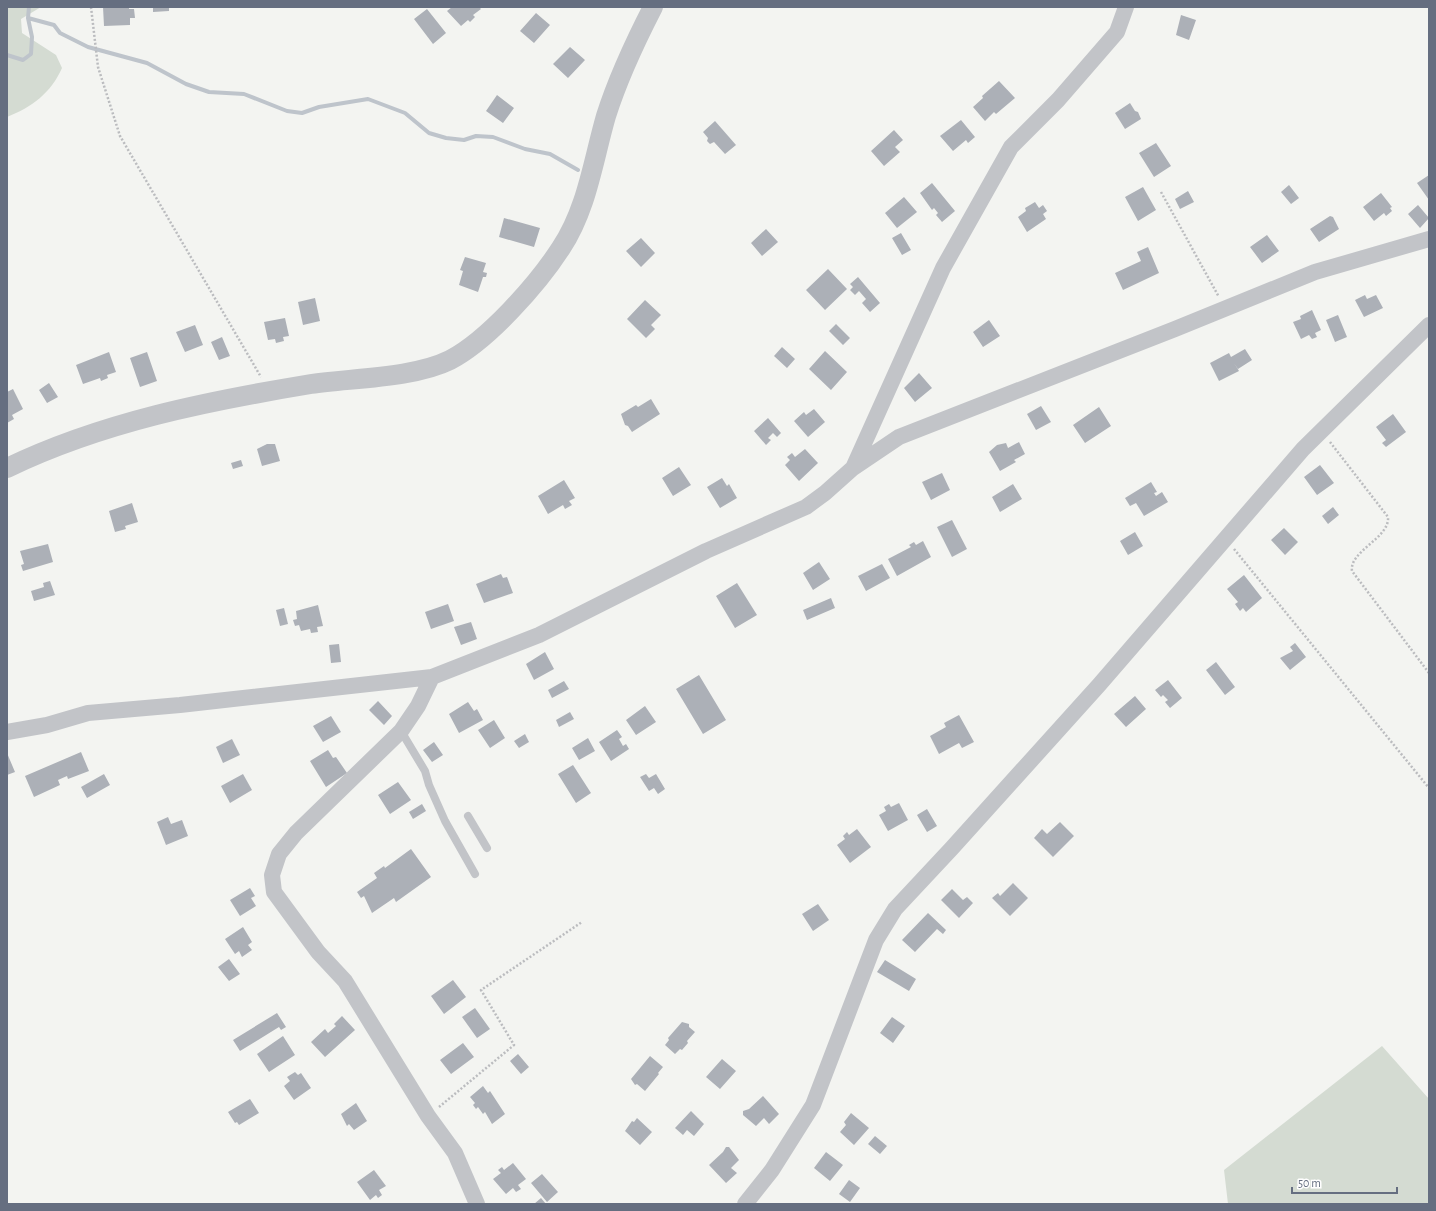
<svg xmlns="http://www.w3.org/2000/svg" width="1436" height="1211" font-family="'Alegreya Sans',sans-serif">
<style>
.green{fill:#d4dbd2}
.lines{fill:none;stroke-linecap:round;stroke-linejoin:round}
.stream{stroke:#bec4cb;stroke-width:4}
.building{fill:#acb0b7}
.path{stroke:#bbbcbf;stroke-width:2.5;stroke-dasharray:2 2;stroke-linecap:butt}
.service{stroke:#c2c4c8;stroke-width:8}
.minor{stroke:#c2c4c8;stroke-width:16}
.tertiary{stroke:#c2c4c8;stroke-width:20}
</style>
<rect width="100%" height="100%" fill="#f3f4f1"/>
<path class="green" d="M7,7H41L21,19L22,33L56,55L62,68C51,93 32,107 7,117Z
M1382,1046L1429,1099V1204H1228L1224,1170Z"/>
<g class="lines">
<path class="stream" d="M28,18L54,25L60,33L88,47L147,63L186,84L209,92L244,94L287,111L302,113L319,107L368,99L405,113L429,133L446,138L464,140L476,136L493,137L525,149L550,154L578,170
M7,55L23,60L31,54L32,37L28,18L29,7"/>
</g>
<path class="building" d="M103,7H129V9H134L135,18H130V25L104,26Z
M153,7H169V11L153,12Z
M452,7H479L481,9L473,15L475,17L470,22L468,20L461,26L447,11Z
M427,9L446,33L433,44L414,19Z
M536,13L550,25L534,43L520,31Z
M1181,15L1196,20L1189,40L1176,35Z
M570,47L585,60L568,78L553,64Z
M999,81L1015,98L996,114L994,112L985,121L973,107L983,98L982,96Z
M497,95L514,108L503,123L486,111Z
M1130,103L1135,111L1138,112L1141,119L1125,129L1115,113Z
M961,120L975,137L968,143L966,140L953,151L940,136Z
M715,121L736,145L725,154L714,142L710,144L707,141L708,138L703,132Z
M894,130L903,140L895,147L900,152L884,166L871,151Z
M1156,143L1171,166L1154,177L1139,153Z
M1429,175V200L1417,183Z
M932,183L955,211L942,222L936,215L938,213L934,208L932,210L920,193Z
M1289,185L1299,198L1291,204L1281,192Z
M1143,187L1156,210L1138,221L1125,197Z
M1188,191L1194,202L1180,209L1175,199Z
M1381,193L1392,207L1390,208L1392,211L1386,216L1384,213L1374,221L1363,207Z
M904,197L917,212L897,228L885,213Z
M1035,202L1039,208L1043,205L1047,211L1043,214L1046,219L1027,232L1018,217L1026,211L1025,208Z
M1418,205L1429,218L1420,228L1408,214Z
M1330,216L1333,217L1339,229L1319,242L1310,229Z
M504,218L540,228L534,247L499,237Z
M766,229L778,242L762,256L751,243Z
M901,233L911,250L902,255L892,238Z
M1267,235L1279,251L1262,263L1250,247Z
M641,238L655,253L641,267L626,251Z
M1148,247L1159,273L1123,290L1115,273L1141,261L1137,252Z
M465,257L486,263L483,272L487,273L486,277H483L478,292L459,285L463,271L460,270Z
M828,269L847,289L825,310L806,290Z
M858,277L880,303L870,312L862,303L866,299L859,291L855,295L850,290L853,287L850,284Z
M1365,295L1367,299L1376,295L1383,308L1364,317L1355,300Z
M315,298L320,321L303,325L298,302Z
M645,300L661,315L651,325L655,329L646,338L627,319Z
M1312,310L1321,330L1315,333L1317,337L1312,339L1309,335L1301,339L1293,322L1301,319L1300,316Z
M1338,315L1347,337L1335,342L1326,320Z
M285,318L289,336L283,337L284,341L276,343L275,339L268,340L264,322Z
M989,320L1000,336L983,347L973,332Z
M836,324L850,338L843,345L829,331Z
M195,325L203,345L185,352L176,332Z
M222,337L230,356L219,360L211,342Z
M782,347L795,359L787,368L774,356Z
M1245,349L1252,360L1238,369L1234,363L1239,371L1219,381L1210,363L1229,353L1231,357Z
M825,351L847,372L831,390L809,369Z
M109,352L116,372L107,375L108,378L101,381L100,378L83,384L76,365Z
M147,352L157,381L140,387L130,358Z
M919,373L932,388L915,402L904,388Z
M49,383L58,397L47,403L39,390Z
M13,389L23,409L12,415L14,419L7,423V392Z
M651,399L660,414L632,432L628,426L625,425L621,414L636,405L638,407Z
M1041,406L1051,422L1036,430L1027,414Z
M1099,407L1111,426L1085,443L1073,425Z
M814,409L825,422L808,437L794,421L804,412L806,415Z
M1393,414L1406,432L1386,447L1382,443L1386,440L1376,427Z
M768,418L781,433L777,437L773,433L768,438L771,440L766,445L754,431Z
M1019,442L1025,454L1014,460L1016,462L1000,471L989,452L997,445L1006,443L1008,448Z
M267,444H275L280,461L262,466L257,449Z
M805,449L818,463L799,481L785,465L790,460L787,457L792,453L795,457Z
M241,460L243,466L233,469L231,463Z
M1320,465L1334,483L1317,495L1304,477Z
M679,467L691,485L673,496L662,478Z
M942,473L950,490L931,500L922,482Z
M722,478L727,486L729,484L737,498L720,508L707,487Z
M564,480L575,498L569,501L572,505L565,509L563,505L548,514L538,496Z
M1151,482L1157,492L1154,493L1156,496L1162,492L1168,502L1144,516L1136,503L1130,506L1125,498Z
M1013,484L1022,499L1000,512L992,497Z
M132,503L138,522L125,526L126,529L115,532L109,511Z
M1333,507L1339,515L1328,524L1322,516Z
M952,520L967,549L952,557L937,527Z
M1284,528L1298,542L1285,555L1271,540Z
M1135,532L1143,546L1128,555L1120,541Z
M923,541L931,557L897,576L888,559L911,547L909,545L914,542L916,545Z
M48,544L53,562L23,571L21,565L24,564L20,551Z
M819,562L830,579L813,590L803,573Z
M882,564L890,578L866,591L858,576Z
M501,574L503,578L507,577L513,593L484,603L476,584Z
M1244,575L1262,598L1246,612L1243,608L1240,611L1235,604L1238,602L1227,589Z
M50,581L55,595L34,601L31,591L44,587L43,583Z
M737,583L757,615L735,628L716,596Z
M831,598L835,608L807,620L803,610Z
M448,604L454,621L431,629L425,612Z
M318,605L323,626L317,627L318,632L311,633L310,629L301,631L299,625L295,626L293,620L297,619L296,611Z
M284,608L288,624L280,626L276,610Z
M471,622L477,639L461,645L454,627Z
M1295,643L1306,657L1290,670L1280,658L1293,651L1290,647Z
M339,644L341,662L331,663L329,645Z
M545,652L554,669L534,680L526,664Z
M1216,662L1235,687L1225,695L1206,670Z
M699,675L726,720L703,734L676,689Z
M1168,680L1182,698L1170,708L1165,702L1168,700L1163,695L1161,697L1155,690Z
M564,681L569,689L552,698L548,690Z
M1135,696L1146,709L1126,727L1114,714Z
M378,701L392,716L384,725L369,710Z
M468,702L474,711L477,709L483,720L459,733L449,714Z
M645,706L656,722L636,735L626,720Z
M570,712L574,719L559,727L556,720Z
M959,715L974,742L962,748L959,743L939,754L930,736L946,727L944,723Z
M331,716L341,732L323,742L313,726Z
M494,720L505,738L490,748L478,730Z
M617,730L622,737L619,739L623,746L626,744L629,749L611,761L599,742Z
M525,734L529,742L519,748L514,741Z
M588,738L595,751L579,760L572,748Z
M232,739L240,755L223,763L216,747Z
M434,742L443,755L432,762L423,750Z
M328,750L333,758L336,757L347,773L326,787L310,761Z
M81,752L89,771L68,779L67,776L58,780L60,785L34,797L25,776Z
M7,753L15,772L7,775Z
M573,765L591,793L576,803L558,774Z
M104,774L110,785L87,798L81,787Z
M243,774L252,790L230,803L221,786Z
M646,774L649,778L656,774L665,789L658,794L654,788L649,791L640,777Z
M398,782L411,800L390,814L378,795Z
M899,803L908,820L888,831L879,815L886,811L884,807L889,804L891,807Z
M422,804L426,811L413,819L409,812Z
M927,809L937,826L927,832L917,815Z
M168,817L171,824L182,820L188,836L166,845L157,822Z
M1060,822L1074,836L1053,857L1034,838L1042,829L1047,834Z
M857,829L871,847L850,863L837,845L845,839L843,836L847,832L849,835Z
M411,849L431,877L396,902L394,898L372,913L364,896L361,898L357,892L377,878L374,873L384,866L385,868Z
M1013,883L1028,898L1010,916L992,898L998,893L1000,896Z
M250,888L255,896L251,898L256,906L240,916L230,900Z
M952,889L963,900L967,897L973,903L959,918L941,900Z
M818,904L829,920L813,931L802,914Z
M928,913L946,930L943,934L937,929L915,952L902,940Z
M243,927L252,942L248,945L252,950L242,957L239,951L235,954L225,939Z
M229,959L240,974L229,981L218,967Z
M885,960L916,979L909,991L877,972Z
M453,980L466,997L444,1014L431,996Z
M475,1008L490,1029L477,1038L462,1017Z
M277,1013L286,1027L281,1030L279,1027L240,1051L233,1040Z
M342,1016L355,1030L325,1057L311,1042L325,1029L328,1033L336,1026L334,1024Z
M892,1017L905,1026L893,1043L880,1033Z
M682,1022L689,1024V1027L695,1032L687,1041L688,1043L682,1050L680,1049L675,1054L665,1045L669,1040L668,1038Z
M283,1036L295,1055L269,1072L257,1054Z
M463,1043L474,1057L451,1074L440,1060Z
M518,1054L529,1067L521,1074L510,1061Z
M650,1056L663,1067L658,1073L659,1074L645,1091L637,1084L635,1085L631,1079Z
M722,1059L736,1071L720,1089L706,1077Z
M295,1072L298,1075L301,1073L311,1088L294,1100L284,1086L290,1081L287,1077Z
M483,1086L488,1093L490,1091L505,1114L492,1124L485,1112L483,1114L478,1107L476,1109L473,1105L475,1103L470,1097Z
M763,1096L779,1114L769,1124L764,1118L756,1126L743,1115V1111L749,1109Z
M250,1099L259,1113L239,1125L237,1122L235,1123L228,1112Z
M356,1103L367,1121L354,1130L349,1124L347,1126L341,1114Z
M691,1111L704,1124L694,1136L687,1130L683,1135L675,1128Z
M851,1113L869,1128L854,1145L840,1132L846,1125L844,1122Z
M637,1118L652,1132L640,1145L625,1131L632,1121L634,1122Z
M875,1136L887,1146L880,1154L868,1144Z
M726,1147H729L739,1160L731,1168L737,1173L726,1183L709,1165L723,1152Z
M826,1152L843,1165L830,1181L814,1168Z
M513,1163L526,1179L518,1185L521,1189L516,1192L513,1188L506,1194L493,1179L501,1173L498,1170L502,1167L504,1170Z
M374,1170L386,1186L379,1190L382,1195L378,1198L376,1195L370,1200L357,1182Z
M542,1174L558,1192L547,1202L531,1183Z
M849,1180L860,1188L850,1202L839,1194Z
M541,1198L546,1204H534Z"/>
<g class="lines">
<path class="path" d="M91,7L98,67L120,136L261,377
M1161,192L1219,297
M1330,442L1388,517C1390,538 1349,551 1352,571L1429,673
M1234,549L1429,788
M439,1107L514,1045L481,990L582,922"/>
<path class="service" d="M401,731L425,771L429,785L445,821L475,874
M468,816L487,848"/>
<path class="minor" d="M853,468L943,268L1011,147L1058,100L1117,32L1126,7
M432,677L418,706L401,731L296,833L279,854L272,875L274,892L318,952L345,981L428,1116L455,1153L477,1204
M7,732L47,725L88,713L180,705L432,677L539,635L706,551L806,507L825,493L853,468L899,437L1175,329L1315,272L1429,239
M745,1204L772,1170L813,1105L876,940L895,909L952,848L1099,685L1303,449L1429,325"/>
<path class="tertiary" d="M7,468C102,422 208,401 311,384C352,378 414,378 450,360C488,340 537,285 561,248C587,209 593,161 606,116C618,78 635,42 653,7"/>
</g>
<rect width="1436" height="1211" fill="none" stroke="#656e80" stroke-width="16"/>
<path d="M1292 1187v6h105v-6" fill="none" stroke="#656e80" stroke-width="2"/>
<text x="1298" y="1187" font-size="12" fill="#656e80" stroke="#ffffff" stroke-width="3" paint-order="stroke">50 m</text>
</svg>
